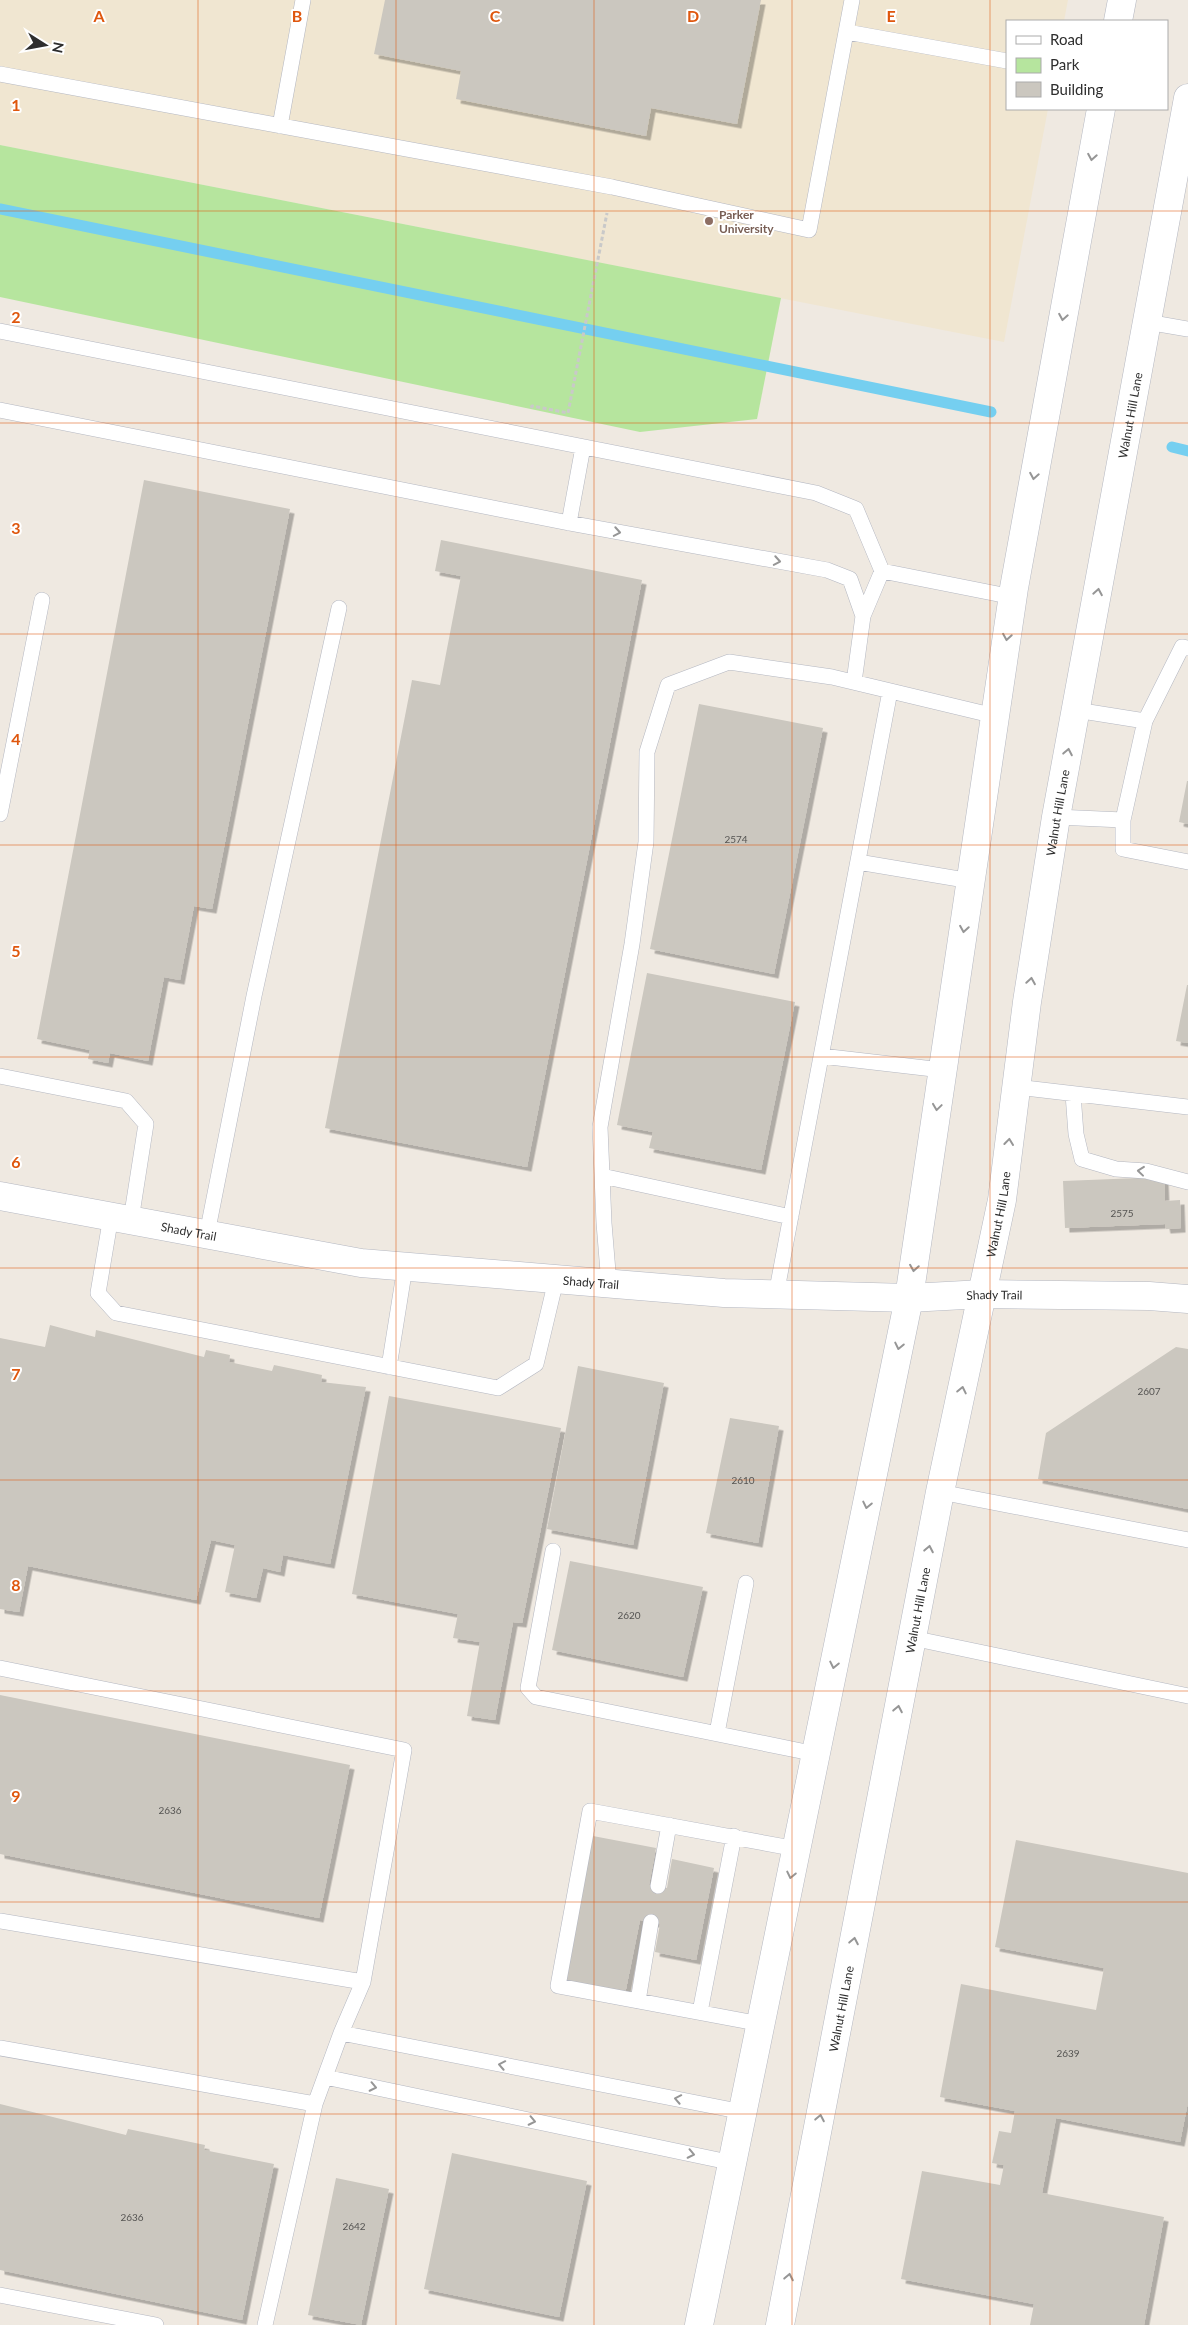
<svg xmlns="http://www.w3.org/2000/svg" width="1188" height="2325" font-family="Lato,sans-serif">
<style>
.education{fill:#f0e6d1}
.green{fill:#b6e59e}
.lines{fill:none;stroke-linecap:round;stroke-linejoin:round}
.stream{stroke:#75cff0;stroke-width:11}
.building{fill:#cbc7bf;filter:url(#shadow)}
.service-casing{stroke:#b4b7c1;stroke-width:16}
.tertiary-casing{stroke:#b4b7c1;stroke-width:29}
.secondary-casing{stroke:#b4b7c1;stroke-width:29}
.path{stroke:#c9c9c9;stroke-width:3;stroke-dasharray:4 2.5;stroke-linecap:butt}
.service{stroke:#fff;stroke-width:15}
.tertiary{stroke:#fff;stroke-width:28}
.secondary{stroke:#fff;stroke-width:28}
.oneway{stroke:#969696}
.grid{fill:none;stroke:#df570e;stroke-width:1;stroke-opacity:0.55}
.education-dot{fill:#8d6e63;stroke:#fff;stroke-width:2}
.labels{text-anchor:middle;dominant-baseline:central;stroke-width:4;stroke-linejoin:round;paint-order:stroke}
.number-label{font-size:10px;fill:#555452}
.education-label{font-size:12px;font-weight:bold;fill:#785e54;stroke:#fff;text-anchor:start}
.street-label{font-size:12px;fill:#2e2e2e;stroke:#fff}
.grid-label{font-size:16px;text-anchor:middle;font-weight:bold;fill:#df570e;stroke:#fff;stroke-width:4;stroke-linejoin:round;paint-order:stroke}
</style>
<defs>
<filter id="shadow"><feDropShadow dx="4.5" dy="4.5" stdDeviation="0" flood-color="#0004"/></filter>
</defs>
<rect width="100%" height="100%" fill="#efe9e1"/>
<path class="education" d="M0,0H1068L1064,21H1007V109H1048L1004,342L0,145Z"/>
<path class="green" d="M0,145L781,298L757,419L640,432L0,297Z"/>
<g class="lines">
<path class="stream" d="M0,209L991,412
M1172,447L1188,451"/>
</g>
<path class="building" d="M385,0H761L737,124L651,108L646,136L456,99L461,71L374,54Z
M144,480L290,509L212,909L194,906L180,980L164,977L148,1061L110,1053L108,1063L88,1059L90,1050L37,1039Z
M441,540L642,580L527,1167L325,1128L412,680L440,685L461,576L435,571Z
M699,704L823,728L774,974L650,949Z
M1187,781H1188V824L1179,822Z
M647,973L795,1002L761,1170L649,1148L653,1132L617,1125Z
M1187,985H1188V1043L1176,1041Z
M1164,1177L1165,1201L1180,1200L1181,1228L1166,1229L1165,1224L1065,1228L1063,1181Z
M50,1325L95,1337L96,1330L204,1357L206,1350L230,1355L229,1362L272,1371L274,1365L322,1375L321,1382L366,1387L330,1564L283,1555L280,1572L263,1568L256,1598L225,1592L235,1545L211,1540L196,1600L28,1566L19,1612L0,1609V1338L45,1347Z
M1176,1347L1188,1349V1509L1038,1479L1046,1433Z
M578,1366L664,1383L633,1545L547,1529Z
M389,1396L561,1428L522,1623L513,1622L495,1720L467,1716L480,1642L453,1638L458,1614L352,1594Z
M730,1418L779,1426L758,1543L706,1533Z
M570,1561L703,1587L683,1677L552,1650Z
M0,1695L350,1765L319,1918L0,1854Z
M593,1836L656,1848L649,1885L667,1888L672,1859L714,1868L696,1960L655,1952L660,1924L640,1920L625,1994L565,1982Z
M1016,1840L1188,1873V2102L1180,2142L1056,2118L1042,2193L1164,2217L1144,2325H1030L1034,2304L901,2279L922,2171L1000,2185L1004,2165L992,2163L999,2131L1011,2133L1015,2111L940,2097L961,1984L1096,2010L1104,1968L995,1947Z
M0,2104L126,2135L128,2129L205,2145L204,2150L274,2164L242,2320L0,2270Z
M452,2153L587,2181L559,2317L424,2289Z
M336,2178L389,2189L361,2325L308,2315Z"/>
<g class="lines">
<defs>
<path id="service" d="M847,32L1007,61
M0,74L612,187L809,230L852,0
M280,126L303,0
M1147,322L1188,329
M0,331L816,493L856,509L882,571L1013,597
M0,410L569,523L827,570L850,579L863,616
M569,523L583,447
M854,682L863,616L882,571
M1076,710L1145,721L1182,647L1188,648
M0,814L42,600
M1056,817L1123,820V849L1188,862
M1123,820L1145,721
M858,862L971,881
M821,1056L942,1070
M0,1076L126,1101L146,1124L131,1220
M1016,1087L1188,1107
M1073,1094L1076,1134L1082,1159L1116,1169L1146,1171L1188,1182
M602,1176L791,1217
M111,1216L98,1293L116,1313L498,1388L536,1364L556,1280
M207,1234L254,996L339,608
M609,1284L604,1223L600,1127L632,944L646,842L647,752L668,685L729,662L832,677L995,716
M776,1295L890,691
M389,1367L405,1267
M940,1492L1188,1540
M553,1551L528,1688L536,1697L816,1754
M912,1638L1188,1696
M0,1668L404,1750L363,1982
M717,1733L746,1583
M658,1886L669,1825
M0,1921L363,1982L341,2033L315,2104L265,2325
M638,2001L651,1922
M700,2012L734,1836
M761,2024L558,1986L590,1811L797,1849
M341,2033L743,2112
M0,2048L315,2104
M325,2077L733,2163
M0,2295L156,2325"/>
<g id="tertiary">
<path id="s1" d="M0,1196L361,1263L724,1293L909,1298L983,1294L1149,1296L1188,1299"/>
</g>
<g id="secondary">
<path d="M1118,21L1122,0"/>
<path d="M699,2325L909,1298L1014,588L1101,109"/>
<path id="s2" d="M780,2325L940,1492L1002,1200L1027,1002L1056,817L1188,98"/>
</g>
</defs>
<use href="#service" class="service-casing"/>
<use href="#tertiary" class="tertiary-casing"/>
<use href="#secondary" class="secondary-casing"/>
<path class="path" d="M531,408L532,406L568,413L607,213"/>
<use href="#service" class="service"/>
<use href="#tertiary" class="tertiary"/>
<use href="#secondary" class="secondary"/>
</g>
<defs><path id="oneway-chevron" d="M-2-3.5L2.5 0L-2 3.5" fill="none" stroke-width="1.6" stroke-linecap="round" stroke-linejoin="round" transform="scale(1.25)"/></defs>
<g class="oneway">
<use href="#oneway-chevron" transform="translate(1092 157) rotate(100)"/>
<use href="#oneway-chevron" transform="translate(1063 317) rotate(100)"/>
<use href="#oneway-chevron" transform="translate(1034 476) rotate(100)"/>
<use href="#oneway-chevron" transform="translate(617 532) rotate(10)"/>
<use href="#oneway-chevron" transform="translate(777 561) rotate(10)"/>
<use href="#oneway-chevron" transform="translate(1098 592) rotate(-80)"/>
<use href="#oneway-chevron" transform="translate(1007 637) rotate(99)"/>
<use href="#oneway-chevron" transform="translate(1068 752) rotate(-79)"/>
<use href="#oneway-chevron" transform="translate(964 929) rotate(99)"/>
<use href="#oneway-chevron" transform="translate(1031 981) rotate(-81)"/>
<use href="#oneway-chevron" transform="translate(937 1107) rotate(98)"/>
<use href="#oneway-chevron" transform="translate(1009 1142) rotate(-83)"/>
<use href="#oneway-chevron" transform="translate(1141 1171) rotate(-174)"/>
<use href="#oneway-chevron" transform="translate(914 1268) rotate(99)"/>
<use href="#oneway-chevron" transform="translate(899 1346) rotate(102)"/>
<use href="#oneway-chevron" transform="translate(962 1390) rotate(-78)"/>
<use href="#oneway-chevron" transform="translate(867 1505) rotate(102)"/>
<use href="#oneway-chevron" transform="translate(929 1549) rotate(-79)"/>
<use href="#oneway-chevron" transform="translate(834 1665) rotate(102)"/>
<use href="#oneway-chevron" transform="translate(898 1709) rotate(-79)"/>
<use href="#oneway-chevron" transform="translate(791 1875) rotate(102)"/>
<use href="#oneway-chevron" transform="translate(854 1941) rotate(-79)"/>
<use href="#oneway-chevron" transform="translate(502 2065) rotate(-169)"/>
<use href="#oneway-chevron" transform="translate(373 2087) rotate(12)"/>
<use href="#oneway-chevron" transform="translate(678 2099) rotate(-169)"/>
<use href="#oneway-chevron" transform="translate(820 2118) rotate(-79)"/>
<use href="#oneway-chevron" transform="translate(532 2121) rotate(12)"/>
<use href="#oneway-chevron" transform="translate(691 2154) rotate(12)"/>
<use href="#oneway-chevron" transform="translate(789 2277) rotate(-79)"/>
</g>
<path class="grid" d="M198,0V2325M396,0V2325M594,0V2325M792,0V2325M990,0V2325M0,211H1188M0,423H1188M0,634H1188M0,845H1188M0,1057H1188M0,1268H1188M0,1480H1188M0,1691H1188M0,1902H1188M0,2114H1188"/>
<circle class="education-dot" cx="709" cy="221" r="5"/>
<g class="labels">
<g class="number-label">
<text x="736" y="839">2574</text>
<text x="1122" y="1213">2575</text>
<text x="1149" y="1391">2607</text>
<text x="743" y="1480">2610</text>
<text x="629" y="1615">2620</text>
<text x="170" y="1810">2636</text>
<text x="1068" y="2053">2639</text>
<text x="132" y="2217">2636</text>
<text x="354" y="2226">2642</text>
</g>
<g class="education-label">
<text x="719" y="214">Parker<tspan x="719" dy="14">University</tspan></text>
</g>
<g class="street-label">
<text stroke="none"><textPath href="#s2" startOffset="1942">Walnut Hill Lane</textPath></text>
<text stroke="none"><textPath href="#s2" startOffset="1538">Walnut Hill Lane</textPath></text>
<text stroke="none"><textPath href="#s2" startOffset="1132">Walnut Hill Lane</textPath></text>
<text stroke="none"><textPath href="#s1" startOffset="192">Shady Trail</textPath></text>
<text stroke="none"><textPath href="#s1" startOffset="598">Shady Trail</textPath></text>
<text stroke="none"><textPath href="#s1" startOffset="1002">Shady Trail</textPath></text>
<text stroke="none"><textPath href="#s2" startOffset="728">Walnut Hill Lane</textPath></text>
<text stroke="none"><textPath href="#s2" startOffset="322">Walnut Hill Lane</textPath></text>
</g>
</g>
<g class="grid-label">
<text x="99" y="22">A</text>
<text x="297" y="22">B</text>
<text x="495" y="22">C</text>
<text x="693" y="22">D</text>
<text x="891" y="22">E</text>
<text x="16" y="111">1</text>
<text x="16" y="323">2</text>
<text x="16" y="534">3</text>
<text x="16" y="745">4</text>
<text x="16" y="957">5</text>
<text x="16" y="1168">6</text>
<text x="16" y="1380">7</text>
<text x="16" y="1591">8</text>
<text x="16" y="1802">9</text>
</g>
<rect x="1006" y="20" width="162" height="90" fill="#ffffff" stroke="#ababab"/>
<rect x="1016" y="36" width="25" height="8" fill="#ffffff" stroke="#ababab"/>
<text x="1050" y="45" font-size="15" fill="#2e2e2e">Road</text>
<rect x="1016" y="58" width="25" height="15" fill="#b6e59e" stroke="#ababab"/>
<text x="1050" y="70" font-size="15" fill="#2e2e2e">Park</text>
<rect x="1016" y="82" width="25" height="15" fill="#cbc7bf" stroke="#ababab"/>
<text x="1050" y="95" font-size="15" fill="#2e2e2e">Building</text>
<g transform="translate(45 45) rotate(101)" stroke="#ffffff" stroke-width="4" paint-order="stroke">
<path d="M0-4L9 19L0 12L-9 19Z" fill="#2e2e2e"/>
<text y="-8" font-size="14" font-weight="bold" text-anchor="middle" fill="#2e2e2e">N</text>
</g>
</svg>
